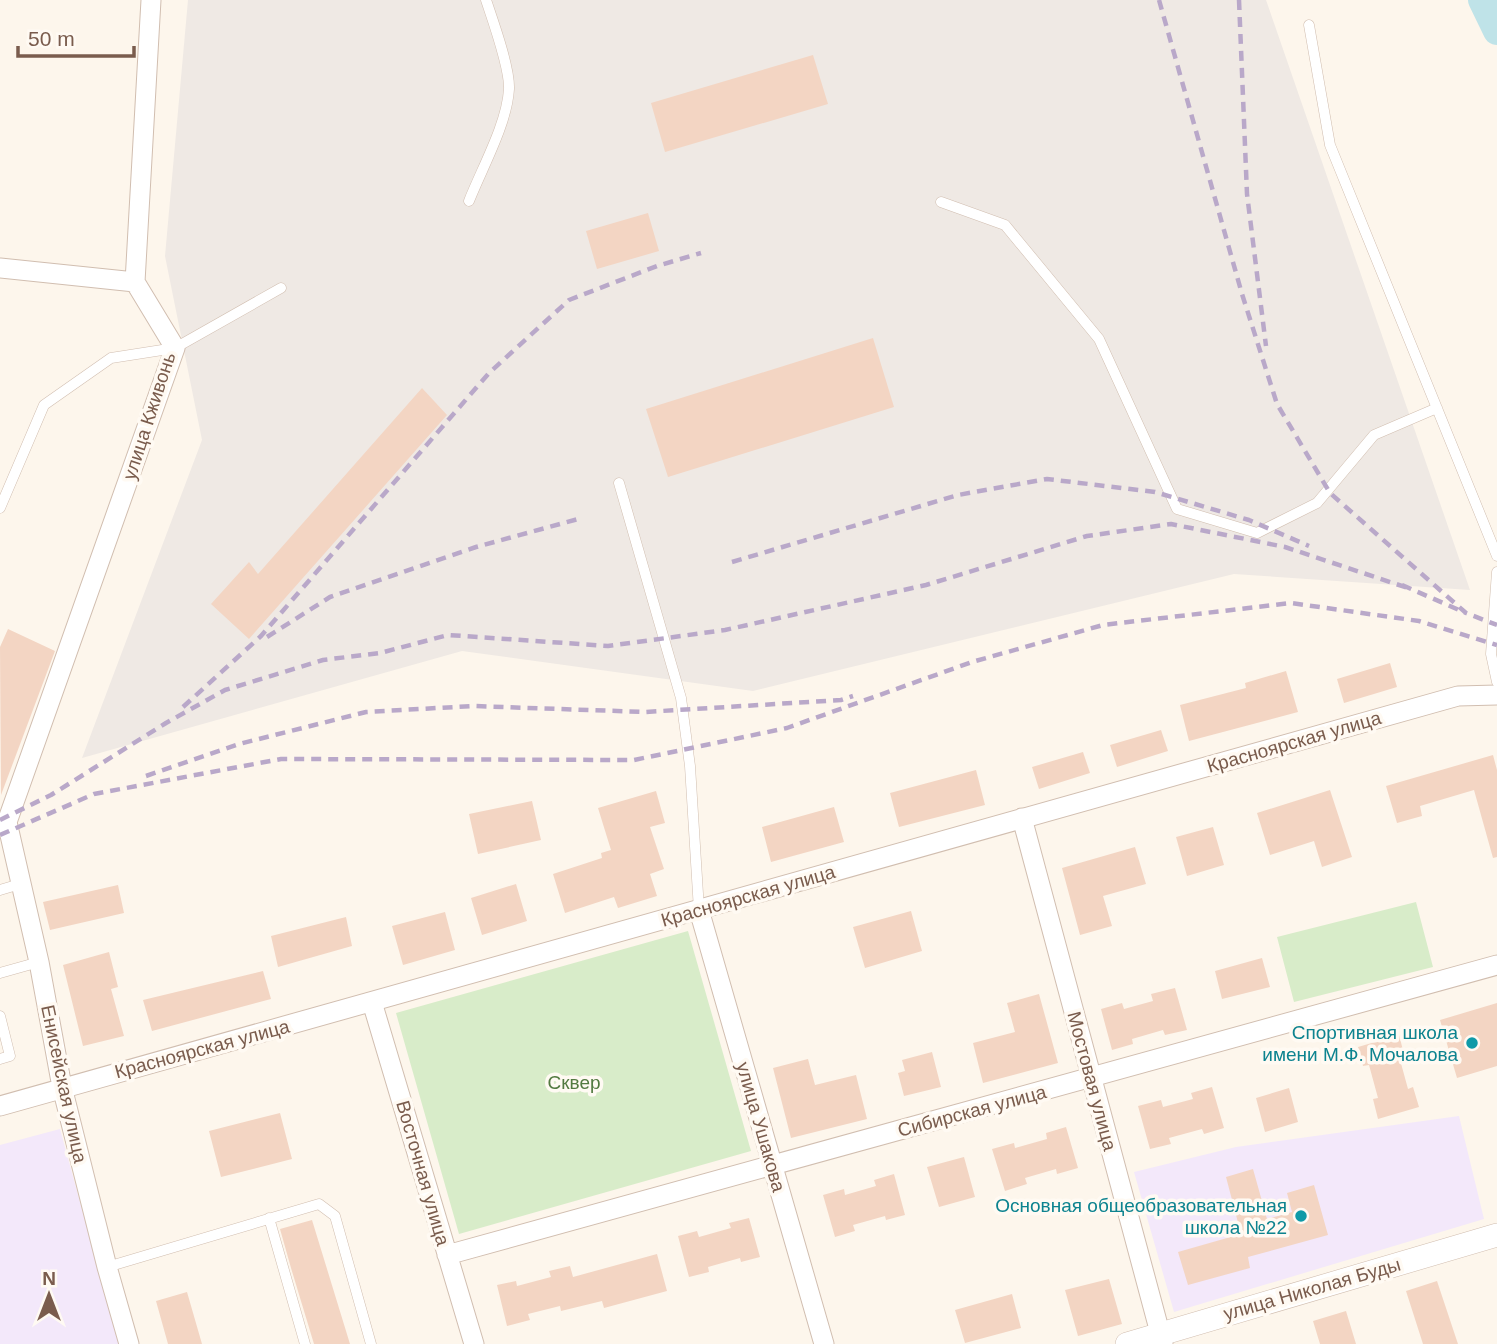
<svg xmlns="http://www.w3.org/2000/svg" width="1497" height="1344" font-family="Helvetica,sans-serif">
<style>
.industrial{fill:#efe9e4}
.education{fill:#f3e8fa}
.green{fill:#d8ecc9}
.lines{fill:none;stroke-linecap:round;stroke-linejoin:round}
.river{stroke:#bfe3e8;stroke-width:28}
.building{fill:#f3d5c3}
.service-casing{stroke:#d1beb0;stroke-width:11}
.minor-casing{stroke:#d1beb0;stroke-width:21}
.tertiary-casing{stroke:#d1beb0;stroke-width:24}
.service{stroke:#fff;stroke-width:10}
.minor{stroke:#fff;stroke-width:19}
.tertiary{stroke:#fff;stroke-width:23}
.rail{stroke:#b9a8c9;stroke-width:4.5;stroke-dasharray:10 7;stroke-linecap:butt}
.culture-dot{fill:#0f9aa8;stroke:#fffaf3;stroke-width:2.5}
.labels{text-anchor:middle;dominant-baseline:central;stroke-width:7;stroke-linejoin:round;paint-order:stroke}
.street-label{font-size:19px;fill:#7a5c4d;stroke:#fffaf3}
.culture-label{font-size:19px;fill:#0d838f;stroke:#fffaf3;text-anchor:end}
.park-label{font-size:19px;fill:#537a41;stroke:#fffaf3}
</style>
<rect width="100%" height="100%" fill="#fdf6ec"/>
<path class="industrial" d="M188,0H1266L1470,590L1234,574L753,691L462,651L82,758L202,440L165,256Z"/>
<path class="education" d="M1459,1116L1484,1219L1174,1312L1134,1172L1236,1147Z
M60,1129L119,1344H0V1145Z"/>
<path class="green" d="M1416,902L1433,967L1294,1002L1277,937Z
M688,931L751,1151L459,1234L396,1013Z"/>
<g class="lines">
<path class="river" d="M1482,0L1497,31"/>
</g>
<path class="building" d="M813,55L828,104L665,152L651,103Z
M648,213L659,251L597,269L586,231Z
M873,338L894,407L668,477L646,409Z
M422,388L447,415L249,639L211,604L249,562L258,574Z
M8,629L55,651L1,795L0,647Z
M1390,663L1397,687L1344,703L1337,679Z
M1286,671L1298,712L1189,741L1180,705L1246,688L1245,683Z
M1161,730L1168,751L1117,767L1110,745Z
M1083,752L1090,773L1039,789L1032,767Z
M1493,755L1497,770V857L1493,858L1474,790L1420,806L1422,816L1397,823L1386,786Z
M976,770L985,805L899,827L890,793Z
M1330,790L1352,857L1322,867L1314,841L1270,855L1257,813Z
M656,791L665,823L650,827L664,869L650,874L657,896L618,908L614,897L565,913L553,874L602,858L601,853L611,850L598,808Z
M532,801L541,840L478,854L469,814Z
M834,807L844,842L771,862L762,827Z
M1213,827L1224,865L1187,876L1176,837Z
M1135,847L1146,884L1103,896L1112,926L1080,935L1062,868Z
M516,884L527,921L482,935L471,898Z
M118,885L124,913L50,930L43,902Z
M911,911L922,951L865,968L853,927Z
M445,912L455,950L403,965L392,926Z
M346,917L352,946L278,967L271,936Z
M109,952L118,987L111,989L124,1036L83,1046L63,965Z
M1262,958L1270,987L1222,999L1215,971Z
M263,971L271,999L152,1031L143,1000Z
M1175,988L1187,1030L1165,1035L1163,1030L1132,1039L1133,1044L1112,1050L1101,1009L1122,1003L1124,1009L1153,1001L1151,994Z
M1039,994L1058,1063L983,1083L973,1043L1015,1032L1007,1003Z
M1497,1003V1066L1457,1078L1440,1020Z
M1399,1035L1404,1054L1399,1056L1408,1089L1413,1087L1419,1107L1378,1119L1373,1099L1378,1098L1369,1065L1363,1066L1358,1047Z
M932,1052L941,1087L904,1096L898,1073L905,1071L902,1060Z
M808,1059L815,1085L856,1075L867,1119L791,1138L773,1068Z
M1212,1087L1224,1128L1204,1134L1202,1129L1169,1138L1171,1144L1150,1149L1138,1106L1161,1100L1163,1107L1193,1099L1191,1093Z
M1289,1088L1298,1122L1265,1132L1256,1098Z
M280,1113L292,1159L221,1177L209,1131Z
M1066,1127L1078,1168L1057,1174L1056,1169L1025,1178L1027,1184L1005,1191L992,1149L1014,1143L1015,1148L1047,1139L1046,1133Z
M964,1157L975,1197L939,1207L927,1167Z
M1253,1169L1267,1219L1292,1212L1287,1193L1314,1185L1328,1235L1248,1257L1250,1268L1188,1285L1178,1252L1241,1234L1226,1177Z
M894,1174L905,1215L886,1220L885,1216L853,1225L855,1231L835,1237L823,1195L844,1189L845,1195L876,1186L874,1180Z
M749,1218L760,1257L741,1262L740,1258L708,1267L709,1272L689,1277L678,1236L697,1231L699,1237L731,1228L729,1223Z
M312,1220L350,1344H314L291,1268L280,1229Z
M657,1254L667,1291L604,1308L602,1301L561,1311L560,1306L528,1314L530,1320L507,1326L497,1285L516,1281L517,1286L551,1277L549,1271L570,1266L573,1277Z
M1109,1279L1122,1324L1078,1336L1065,1290Z
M1437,1281L1458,1344H1423L1406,1291Z
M187,1292L202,1344H168L156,1301Z
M1012,1294L1021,1328L965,1343L955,1310Z
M1346,1311L1356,1344H1320L1313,1321Z"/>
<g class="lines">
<defs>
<path id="service" d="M1309,25L1330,145L1497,556
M469,201C482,168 507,124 509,89C510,68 493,21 486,0
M941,202L1005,225L1099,339L1177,509L1257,533L1317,503L1374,435L1437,408
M619,483L681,698L690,766L699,910
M0,508L44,405L111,358L175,348L281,288
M1497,572L1491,654L1497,682
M0,890L20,884
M0,973L39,962
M0,1016L10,1056L0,1059
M269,1218L305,1344
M107,1267L319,1204L335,1216L371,1344"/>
<path id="minor" d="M0,268L135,282
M1022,818L1163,1344
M699,910L824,1344
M372,1002L474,1344
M0,1106L1458,696L1497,695
M447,1255L1497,965
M129,1344L107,1267L62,1087L39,962L7,822L175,348L135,282L151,0"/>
<path id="tertiary" d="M1127,1344L1497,1235"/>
</defs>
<use href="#service" class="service-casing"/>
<use href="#minor" class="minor-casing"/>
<use href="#tertiary" class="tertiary-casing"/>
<use href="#service" class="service"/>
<use href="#minor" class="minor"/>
<use href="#tertiary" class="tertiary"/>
<path class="rail" d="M1159,0L1242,294L1277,404L1330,493L1466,613L1497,625
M1239,0L1247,194L1266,346
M732,562L958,495L1047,479L1155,492L1249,520L1309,546
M1402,585L1466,613
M267,637L330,597L476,547L578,519
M183,707L261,636L489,373L569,300L657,266L701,253
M146,776L239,744L366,712L473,706L645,712L841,700L853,696
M0,820L51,795L166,723L225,690L323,660L380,653L448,635L608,646L725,630L926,585L1087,536L1171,524L1285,547L1408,588
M0,835L94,794L281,759L634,760L787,728L972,662L1103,625L1291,603L1419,621L1497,645"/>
</g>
<g class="culture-dot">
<circle cx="1472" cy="1043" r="7"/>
<circle cx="1301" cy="1216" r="7"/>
</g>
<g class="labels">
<g class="street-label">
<text transform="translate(149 416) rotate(-72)">улица Кживонь</text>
<text transform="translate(1294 742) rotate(-16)">Красноярская улица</text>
<text transform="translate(748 896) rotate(-16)">Красноярская улица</text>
<text transform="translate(202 1049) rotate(-15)">Красноярская улица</text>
<text transform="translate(1092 1081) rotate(75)">Мостовая улица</text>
<text transform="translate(64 1084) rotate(78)">Енисейская улица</text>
<text transform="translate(972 1111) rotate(-15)">Сибирская улица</text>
<text transform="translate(761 1127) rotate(74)">улица Ушакова</text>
<text transform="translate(423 1173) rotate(74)">Восточная улица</text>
<text transform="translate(1312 1289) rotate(-16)">улица Николая Буды</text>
</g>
<g class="culture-label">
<text x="1458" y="1032">Спортивная школа<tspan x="1458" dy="22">имени М.Ф. Мочалова</tspan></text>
<text x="1287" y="1205">Основная общеобразовательная<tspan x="1287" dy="22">школа №22</tspan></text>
</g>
<g class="park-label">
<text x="574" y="1082">Сквер</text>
</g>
</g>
<g transform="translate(49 1295)" stroke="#fffaf3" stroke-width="5" paint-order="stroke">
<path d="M0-5L12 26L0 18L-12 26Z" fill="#7a5c4d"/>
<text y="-10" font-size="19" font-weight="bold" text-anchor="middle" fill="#7a5c4d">N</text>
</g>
<path d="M18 46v10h116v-10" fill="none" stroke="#7a5c4d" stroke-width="3.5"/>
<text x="28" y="46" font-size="21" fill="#7a5c4d" stroke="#fffaf3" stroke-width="5" paint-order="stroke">50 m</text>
</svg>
